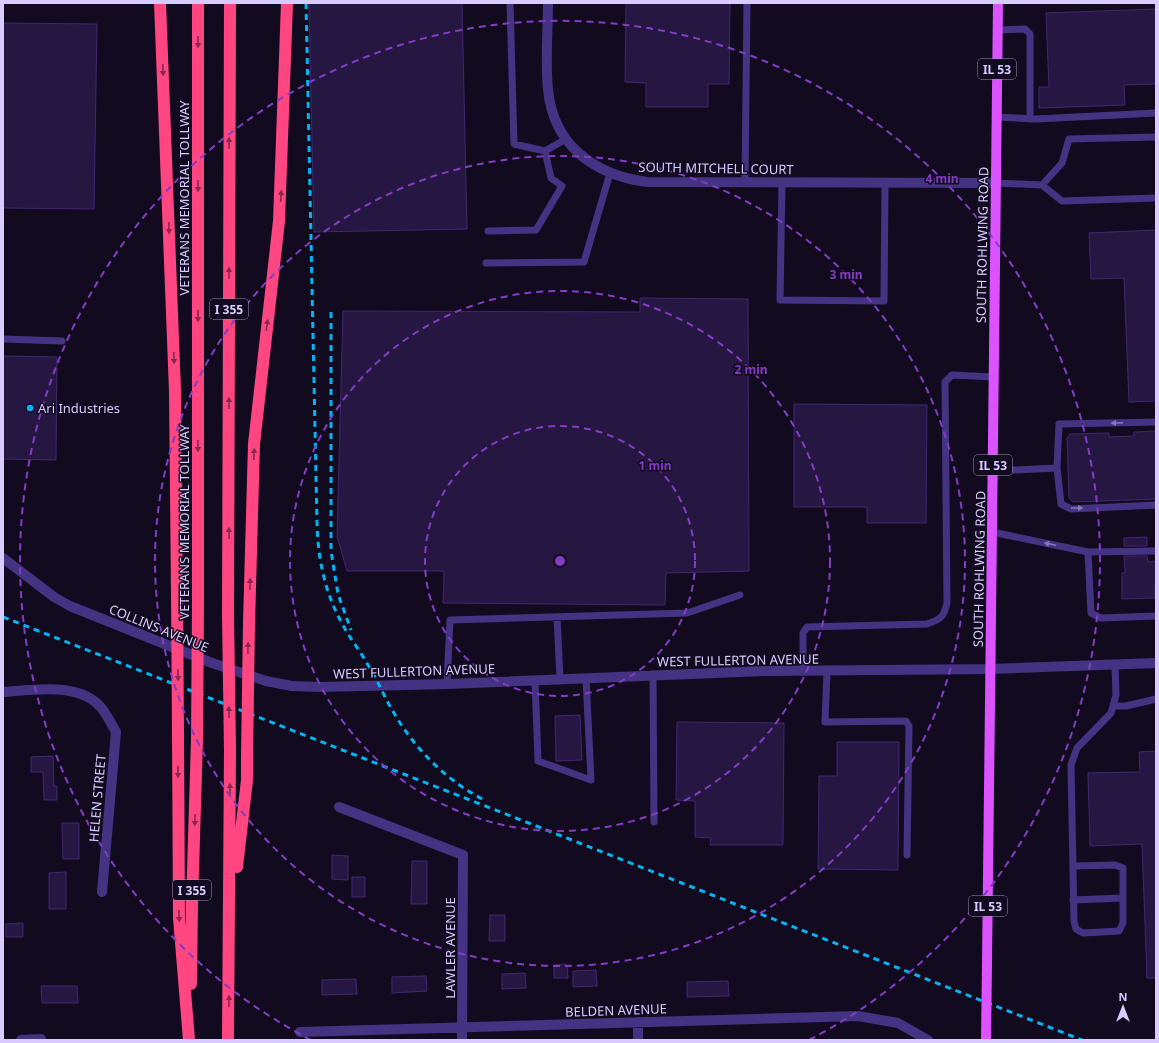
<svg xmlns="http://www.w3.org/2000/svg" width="1159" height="1043" font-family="'Noto Sans',sans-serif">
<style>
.building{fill:#261642;stroke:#412770}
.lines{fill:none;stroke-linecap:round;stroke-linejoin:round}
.service{stroke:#433382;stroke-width:7}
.minor{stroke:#433382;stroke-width:10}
.tertiary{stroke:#433382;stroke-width:10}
.primary{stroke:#db52ff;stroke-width:10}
.motorway{stroke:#ff4680;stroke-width:12}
.rail{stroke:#00b5f6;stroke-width:3;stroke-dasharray:6 5;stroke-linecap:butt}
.primary-bridge{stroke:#db52ff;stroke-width:10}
.motorway-bridge{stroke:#ff4680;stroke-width:12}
.oneway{fill:#882850}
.oneway2{fill:#8677ba}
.ring{fill:none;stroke:#843cc5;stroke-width:2;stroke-dasharray:7 5}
.poi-dot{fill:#00b5f6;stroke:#120b20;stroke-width:1.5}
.labels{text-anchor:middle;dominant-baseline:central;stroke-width:3;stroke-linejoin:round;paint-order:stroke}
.shield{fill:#120b20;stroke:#9d91bc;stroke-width:1}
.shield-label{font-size:12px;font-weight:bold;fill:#d9cbff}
.street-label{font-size:13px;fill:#d9cbff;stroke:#120b20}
.poi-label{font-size:13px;fill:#d9cbff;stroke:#120b20;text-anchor:start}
.centre{fill:#843cc5;stroke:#120b20;stroke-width:2}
.ring-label{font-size:12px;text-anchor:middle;font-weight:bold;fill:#843cc5;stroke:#120b20;stroke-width:3;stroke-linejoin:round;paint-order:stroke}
</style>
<rect width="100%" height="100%" fill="#120b20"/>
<path class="building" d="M309,3H462L467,229L314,232Z
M626,3H730L729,84H708V107H646V83L625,82Z
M1156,9V84L1124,85L1125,105L1039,108V87H1049L1046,13Z
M3,23L97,24L94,209L3,208Z
M1156,230V401L1129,402L1124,278L1091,279L1089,233Z
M640,298L748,299L749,571L666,573L665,605L443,603L444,571H347L337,536L343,311L640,312Z
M3,356L57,357L56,460L3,459Z
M794,404L927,405L926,523H867V507H794Z
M1156,431V499L1073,502L1069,498L1067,438L1070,434L1109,433V437L1134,436V432Z
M1147,537V546H1124V538Z
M1124,556H1147L1148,562L1156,561L1155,598L1122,599V573H1125Z
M580,715L582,760L556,761L555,716Z
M677,722L784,723L783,845H710L711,838L695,837V801L676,800Z
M837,742H899L898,870L818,869L819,776H837Z
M1156,751V978H1147L1142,844L1090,846L1088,773L1140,772L1139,752Z
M53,756L54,786H57V800H44L43,772H31V757Z
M62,823H79V859H63Z
M332,855L348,856V880L332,879Z
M412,861H427V904H411Z
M66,872V909H49V873Z
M352,877H365V897H352Z
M490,915H505V941H489Z
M23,923V937H6V924Z
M567,964L568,978H554V965Z
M596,970L597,986L573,987V971Z
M525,973L526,988L502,989V974Z
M426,976L427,991L392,993V977Z
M356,979L357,994L322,995V980Z
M728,981L729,996L687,997V982Z
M41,986H77L78,1003H42Z"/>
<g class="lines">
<path class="service" d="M510,3L514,144L545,151
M997,30L1025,29L1030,34V119
M996,117L1036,119L1156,113
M745,182L747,3
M782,183L780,300L884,301L885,183
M996,183L1042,185L1062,201L1156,198
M1042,185L1062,163L1069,139L1156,137
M488,231L536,230L562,186L551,178L545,151L566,139
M486,263L584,262L610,173
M3,339L62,341
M1156,422L1059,424L1057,468L1061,504L1071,509L1156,505
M993,471L1057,468
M992,532L1088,552L1156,551
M1088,552L1091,613L1101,618L1156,616
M557,617L560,679
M803,671V633L807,627L927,624C941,619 944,617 947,603L945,382L952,375L994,377
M827,671L825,722L906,721L909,726L907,855
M653,674L654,822
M535,680L538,761L591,780L586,678
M447,684L450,620L687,613L740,595
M1113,706H1126L1156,699
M1073,866L1115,865L1123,868V923L1119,931L1083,933L1076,929L1074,921L1071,765L1077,748L1111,713L1116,695L1115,665
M1073,900L1123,898"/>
<path class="minor" d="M548,3C548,31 545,61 548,89C553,145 594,175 647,182L996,183
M3,692C33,690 82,681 103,710C108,717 112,725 116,732L102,892
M339,807L463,855L462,1040
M300,1032L858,1016L898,1023L928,1040
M21,1040L41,1039
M638,1040V1022"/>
<path class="tertiary" d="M3,558L54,597L70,606L212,663L266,681L292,686L320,687L447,684L766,671L991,669L1156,663"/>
<path class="primary" d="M987,964L998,3"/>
<path class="motorway" d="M160,3L175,391L177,594
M198,3V602
M228,614L230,3
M249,623L254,444L279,221L287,3
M178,733L179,918L189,1040
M237,867L247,780V757
M191,984L192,903L197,740
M228,1040L230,751"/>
<path class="rail" d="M306,3L317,523C318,560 325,594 344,627C351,640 361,652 368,665C377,679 383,694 391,708C413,747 444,779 484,800
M331,312V551L338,594L351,630
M3,617L1082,1040"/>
<path class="primary-bridge" d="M986,1039L987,964"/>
<path class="motorway-bridge" d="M177,594L178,733
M228,614L230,751
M197,740L198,602
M247,757L249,623"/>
</g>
<defs><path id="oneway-solid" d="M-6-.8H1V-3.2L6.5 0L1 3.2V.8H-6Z"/></defs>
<g class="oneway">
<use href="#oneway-solid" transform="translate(198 42) rotate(90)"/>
<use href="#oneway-solid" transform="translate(163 70) rotate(88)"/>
<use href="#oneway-solid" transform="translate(229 143) rotate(-90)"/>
<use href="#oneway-solid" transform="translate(198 186) rotate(90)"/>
<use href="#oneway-solid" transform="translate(281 196) rotate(-87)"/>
<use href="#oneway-solid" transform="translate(169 228) rotate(88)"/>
<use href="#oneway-solid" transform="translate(229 273) rotate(-90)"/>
<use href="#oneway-solid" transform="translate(198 316) rotate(90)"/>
<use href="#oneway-solid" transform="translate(267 325) rotate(-82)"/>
<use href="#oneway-solid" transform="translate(174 358) rotate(88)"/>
<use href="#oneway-solid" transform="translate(229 403) rotate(-90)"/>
<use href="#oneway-solid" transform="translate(198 446) rotate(90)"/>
<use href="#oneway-solid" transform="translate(254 454) rotate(-88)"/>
<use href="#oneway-solid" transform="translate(229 533) rotate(-90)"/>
<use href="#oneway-solid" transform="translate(250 584) rotate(-88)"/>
<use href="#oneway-solid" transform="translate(248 648) rotate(-89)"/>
<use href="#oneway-solid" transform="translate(178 675) rotate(89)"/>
<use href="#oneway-solid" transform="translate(229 712) rotate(-91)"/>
<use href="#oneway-solid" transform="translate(178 772) rotate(90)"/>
<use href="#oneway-solid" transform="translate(230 789) rotate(-90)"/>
<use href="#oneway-solid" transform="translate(195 820) rotate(92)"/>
<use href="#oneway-solid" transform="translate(179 916) rotate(88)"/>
<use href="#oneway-solid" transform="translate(229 1001) rotate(-89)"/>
</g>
<g class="oneway2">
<use href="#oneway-solid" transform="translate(1117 423) rotate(179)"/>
<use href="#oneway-solid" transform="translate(1077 508)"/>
<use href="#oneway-solid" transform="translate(1050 544) rotate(-168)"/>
</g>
<g class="ring">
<circle cx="560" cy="561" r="135"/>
<circle cx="560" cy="561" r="270"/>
<circle cx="560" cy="561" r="405"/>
<path d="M311 1040A540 540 0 1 1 809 1040"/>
</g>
<circle class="poi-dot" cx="30" cy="408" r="4"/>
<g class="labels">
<g class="shield">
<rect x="978" y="59" width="38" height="20" rx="3"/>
<rect x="210" y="299" width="38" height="20" rx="3"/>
<rect x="974" y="455" width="38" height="20" rx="3"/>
<rect x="173" y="880" width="38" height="20" rx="3"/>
<rect x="969" y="896" width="38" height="20" rx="3"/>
</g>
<g class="shield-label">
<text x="997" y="69">IL 53</text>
<text x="229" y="309">I 355</text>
<text x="993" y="465">IL 53</text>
<text x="192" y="890">I 355</text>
<text x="988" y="906">IL 53</text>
</g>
<g class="street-label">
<text transform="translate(716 168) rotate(1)">SOUTH MITCHELL COURT</text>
<text transform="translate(184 198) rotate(-90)">VETERANS MEMORIAL TOLLWAY</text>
<text transform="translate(982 245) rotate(-89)">SOUTH ROHLWING ROAD</text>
<text transform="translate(184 522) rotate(-90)">VETERANS MEMORIAL TOLLWAY</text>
<text transform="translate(979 569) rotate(-89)">SOUTH ROHLWING ROAD</text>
<text transform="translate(159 628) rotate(22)">COLLINS AVENUE</text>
<text transform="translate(738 660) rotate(-1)">WEST FULLERTON AVENUE</text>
<text transform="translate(414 671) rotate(-2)">WEST FULLERTON AVENUE</text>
<text transform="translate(97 798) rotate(-85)">HELEN STREET</text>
<text transform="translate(450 948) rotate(-90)">LAWLER AVENUE</text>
<text transform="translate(616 1010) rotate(-2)">BELDEN AVENUE</text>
</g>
<g class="poi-label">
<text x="38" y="408">Ari Industries</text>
</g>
</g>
<circle cx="560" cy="561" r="6" class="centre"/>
<g class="ring-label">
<text x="942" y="183">4 min</text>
<text x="846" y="279">3 min</text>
<text x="751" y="374">2 min</text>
<text x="655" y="470">1 min</text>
</g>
<rect width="1159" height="1043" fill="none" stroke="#d9cbff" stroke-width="8"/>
<g transform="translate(1123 1007)" stroke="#120b20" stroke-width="3" paint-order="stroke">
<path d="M0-3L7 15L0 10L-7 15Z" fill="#d9cbff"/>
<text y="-6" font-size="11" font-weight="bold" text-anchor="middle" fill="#d9cbff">N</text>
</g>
</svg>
